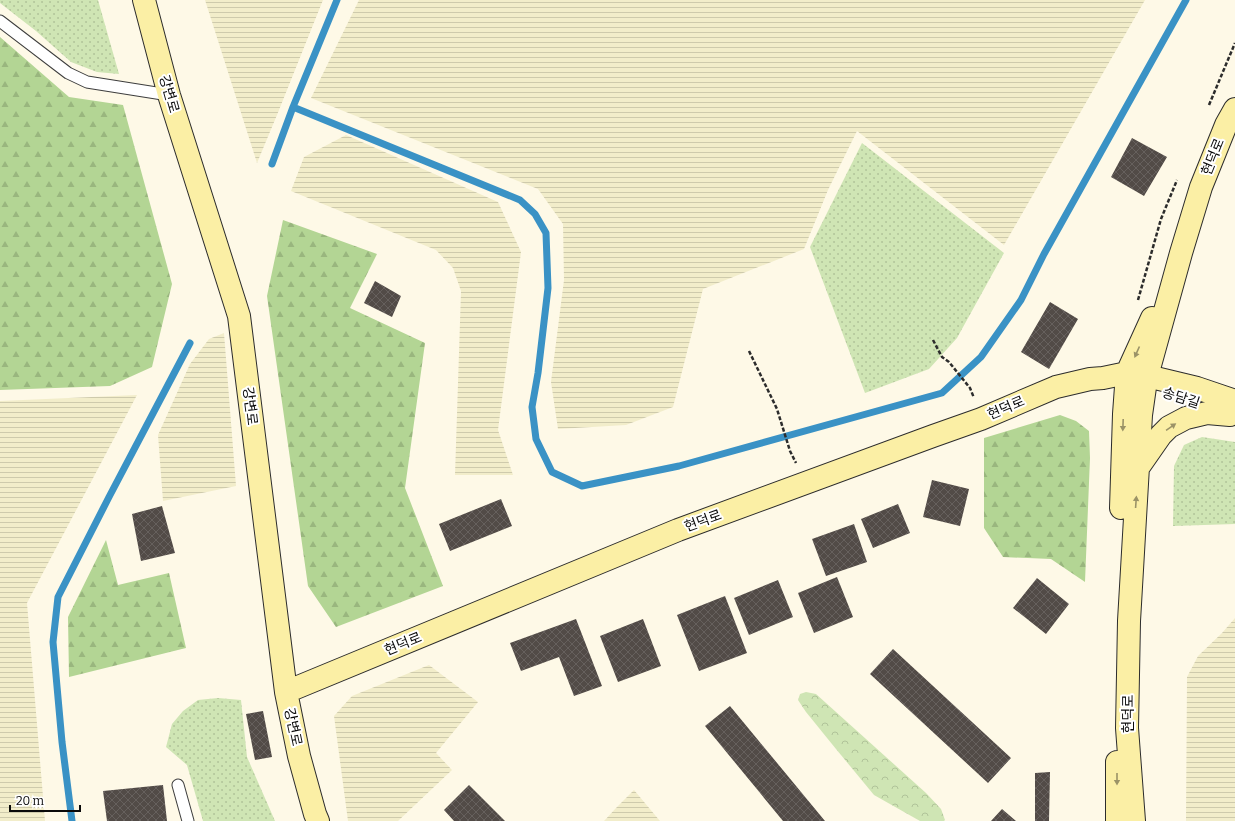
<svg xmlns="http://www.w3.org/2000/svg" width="1235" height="821" font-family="Bitter,'Noto Sans KR',serif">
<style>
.farmland{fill:url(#farmland-rules)}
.grass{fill:url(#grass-dots)}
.forest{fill:url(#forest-firs)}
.park{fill:url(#park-crowns)}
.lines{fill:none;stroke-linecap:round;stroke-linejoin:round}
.stream{stroke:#3a92c5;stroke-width:7}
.building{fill:url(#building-cross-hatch)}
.lane-casing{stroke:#3d3d3d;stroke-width:13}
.secondary-casing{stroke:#2c2c2c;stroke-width:24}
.path{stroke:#2c2c2c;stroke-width:2.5;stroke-dasharray:4 2;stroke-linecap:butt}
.lane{stroke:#fff;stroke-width:11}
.secondary{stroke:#fbefa5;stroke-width:22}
.oneway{fill:#9b9367}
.labels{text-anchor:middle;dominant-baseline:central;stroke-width:4;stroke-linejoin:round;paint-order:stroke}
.street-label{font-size:14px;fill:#0a0a0a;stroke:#fff}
</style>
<defs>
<pattern id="farmland-rules" width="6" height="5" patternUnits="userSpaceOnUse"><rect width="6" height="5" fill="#f2edca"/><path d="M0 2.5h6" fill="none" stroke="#cecaac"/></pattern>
<pattern id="grass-dots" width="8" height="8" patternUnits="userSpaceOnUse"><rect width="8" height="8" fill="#cfe5b4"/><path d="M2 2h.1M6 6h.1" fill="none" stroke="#b0c399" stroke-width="1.8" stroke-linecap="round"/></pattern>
<pattern id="forest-firs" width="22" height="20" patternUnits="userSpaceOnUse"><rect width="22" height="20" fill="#b3d594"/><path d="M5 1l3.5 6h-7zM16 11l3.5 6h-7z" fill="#99b67e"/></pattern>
<pattern id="park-crowns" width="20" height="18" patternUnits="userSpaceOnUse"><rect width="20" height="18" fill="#cfe5b4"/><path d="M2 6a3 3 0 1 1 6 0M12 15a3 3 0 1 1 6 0" fill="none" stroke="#b0c399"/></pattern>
<pattern id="building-cross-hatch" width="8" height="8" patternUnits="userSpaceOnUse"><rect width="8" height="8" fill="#524b47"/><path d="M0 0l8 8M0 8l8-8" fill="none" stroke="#66605d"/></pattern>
</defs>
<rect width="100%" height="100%" fill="#fef9e7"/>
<path class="farmland" d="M205,0H323L277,115L257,163Z
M359,0H1145L1004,245L857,131L828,190L804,249L703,289L673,407L626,425L558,429L551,382L564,280L563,224L538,189L311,98Z
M346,135L498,202L521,252L498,430L513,475H455L461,291L453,268L436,250L291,191L304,157Z
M224,333L236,486L163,501L158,435L190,364L209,339Z
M137,395L27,603L45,821H0V401Z
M1235,618V821H1186L1187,677L1198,656L1222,633Z
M429,665L478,702L436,753L452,770L398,821H348L334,716L352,696Z
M634,790L660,821H604L616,808Z"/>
<path class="grass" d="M0,0H98L119,74L97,72L71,62L36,31L0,3Z
M862,143L1004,253L957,338L929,369L865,393L810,247Z
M1202,437L1235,442V524L1173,526L1174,466L1184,445Z
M218,698L241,700L247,757L275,821H203L187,765L166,747L172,724L183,711L198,700Z"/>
<path class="forest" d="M0,37L69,97L123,105L172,284L152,367L110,386L0,390Z
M283,220L377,254L350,308L425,343L405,488L443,586L336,627L308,586L267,296Z
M1060,415L1076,421L1089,431L1090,458L1085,582L1051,559L1003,557L984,528V438Z
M106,540L118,585L169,573L186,648L69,677L68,617Z"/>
<path class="park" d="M806,692L816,694L926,793L941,809L945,820L944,821H920L874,795L836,749L806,712L798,700L800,694Z"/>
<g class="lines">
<path class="stream" d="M293,107L520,200L535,214L546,233L548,288L538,373L532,407L536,439L552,472L582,486L679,466L942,393L981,357L1021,300L1044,254L1186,0
M272,164L293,107L337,0
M72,821L62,742L53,642L58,597L109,497L190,343"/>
</g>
<path class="building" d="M1132,138L1167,157L1144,196L1111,177Z
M375,281L401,296L392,317L364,303Z
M1050,302L1078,319L1049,369L1021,352Z
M932,480L969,489L960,526L923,517Z
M501,499L512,526L450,551L439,524Z
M898,504L910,533L873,548L861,519Z
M162,506L175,553L141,561L132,514Z
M854,524L867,562L826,576L812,539Z
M837,577L853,617L814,633L798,593Z
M1037,578L1069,604L1046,634L1013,608Z
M778,580L793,617L749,635L734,598Z
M725,596L747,653L699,671L677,615Z
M576,619L602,686L574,696L559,657L521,671L510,643Z
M643,619L661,666L618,682L600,636Z
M893,649L1011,758L988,783L870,674Z
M730,706L825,821H783L705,726Z
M263,711L272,757L255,760L246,714Z
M1050,772L1049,821H1035V773Z
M163,785L167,821H107L103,791Z
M469,785L505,821H454L444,810Z
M1002,809L1016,821H991Z"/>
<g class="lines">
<defs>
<path id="lane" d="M0,21L68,73L87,82L169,95
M178,785L188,821"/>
<path id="secondary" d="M144,0L169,95L239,316L286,692L299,756L315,814L318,821
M1138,468L1161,435L1169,427L1186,418L1207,413L1230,415
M1121,508L1124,414L1127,373L1152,318
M286,692L678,530L933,436L981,419L1056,387L1090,379L1103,378L1127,373L1147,376L1197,388L1235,401
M1117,762V821
M1134,821L1127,728L1129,621L1141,415L1145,387L1147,376L1181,253L1201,187L1226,125L1235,109"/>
</defs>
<use href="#lane" class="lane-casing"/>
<use href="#secondary" class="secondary-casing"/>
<path class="path" d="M1209,105L1235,43
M1138,300L1161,219L1177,180
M933,340L942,357L949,362L970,388L974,398
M749,351L777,409L790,451L796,463"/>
<use href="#lane" class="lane"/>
<use href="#secondary" class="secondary"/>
</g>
<defs><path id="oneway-solid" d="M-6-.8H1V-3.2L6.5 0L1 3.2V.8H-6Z"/></defs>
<g class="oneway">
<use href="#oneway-solid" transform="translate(1137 352) rotate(114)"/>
<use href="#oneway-solid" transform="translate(1123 425) rotate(92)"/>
<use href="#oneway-solid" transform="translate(1171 427) rotate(-35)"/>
<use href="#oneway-solid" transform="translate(1136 502) rotate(-86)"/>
<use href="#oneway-solid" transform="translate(1117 779) rotate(90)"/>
</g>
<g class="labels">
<g class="street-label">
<text transform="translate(169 94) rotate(74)">강변로</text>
<text transform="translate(1213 157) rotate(-68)">현덕로</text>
<text transform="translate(1181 398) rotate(18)">송담길</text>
<text transform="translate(250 406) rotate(83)">강변로</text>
<text transform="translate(1006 408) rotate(-23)">현덕로</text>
<text transform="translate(703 521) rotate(-20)">현덕로</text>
<text transform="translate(403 644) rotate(-22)">현덕로</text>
<text transform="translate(1128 714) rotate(-90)">현덕로</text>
<text transform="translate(293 727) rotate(78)">강변로</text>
</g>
</g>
<path d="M10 805v6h70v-6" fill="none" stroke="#0a0a0a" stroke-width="2"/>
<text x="16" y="805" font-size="12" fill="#0a0a0a" stroke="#ffffff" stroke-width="3" paint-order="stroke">20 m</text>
</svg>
